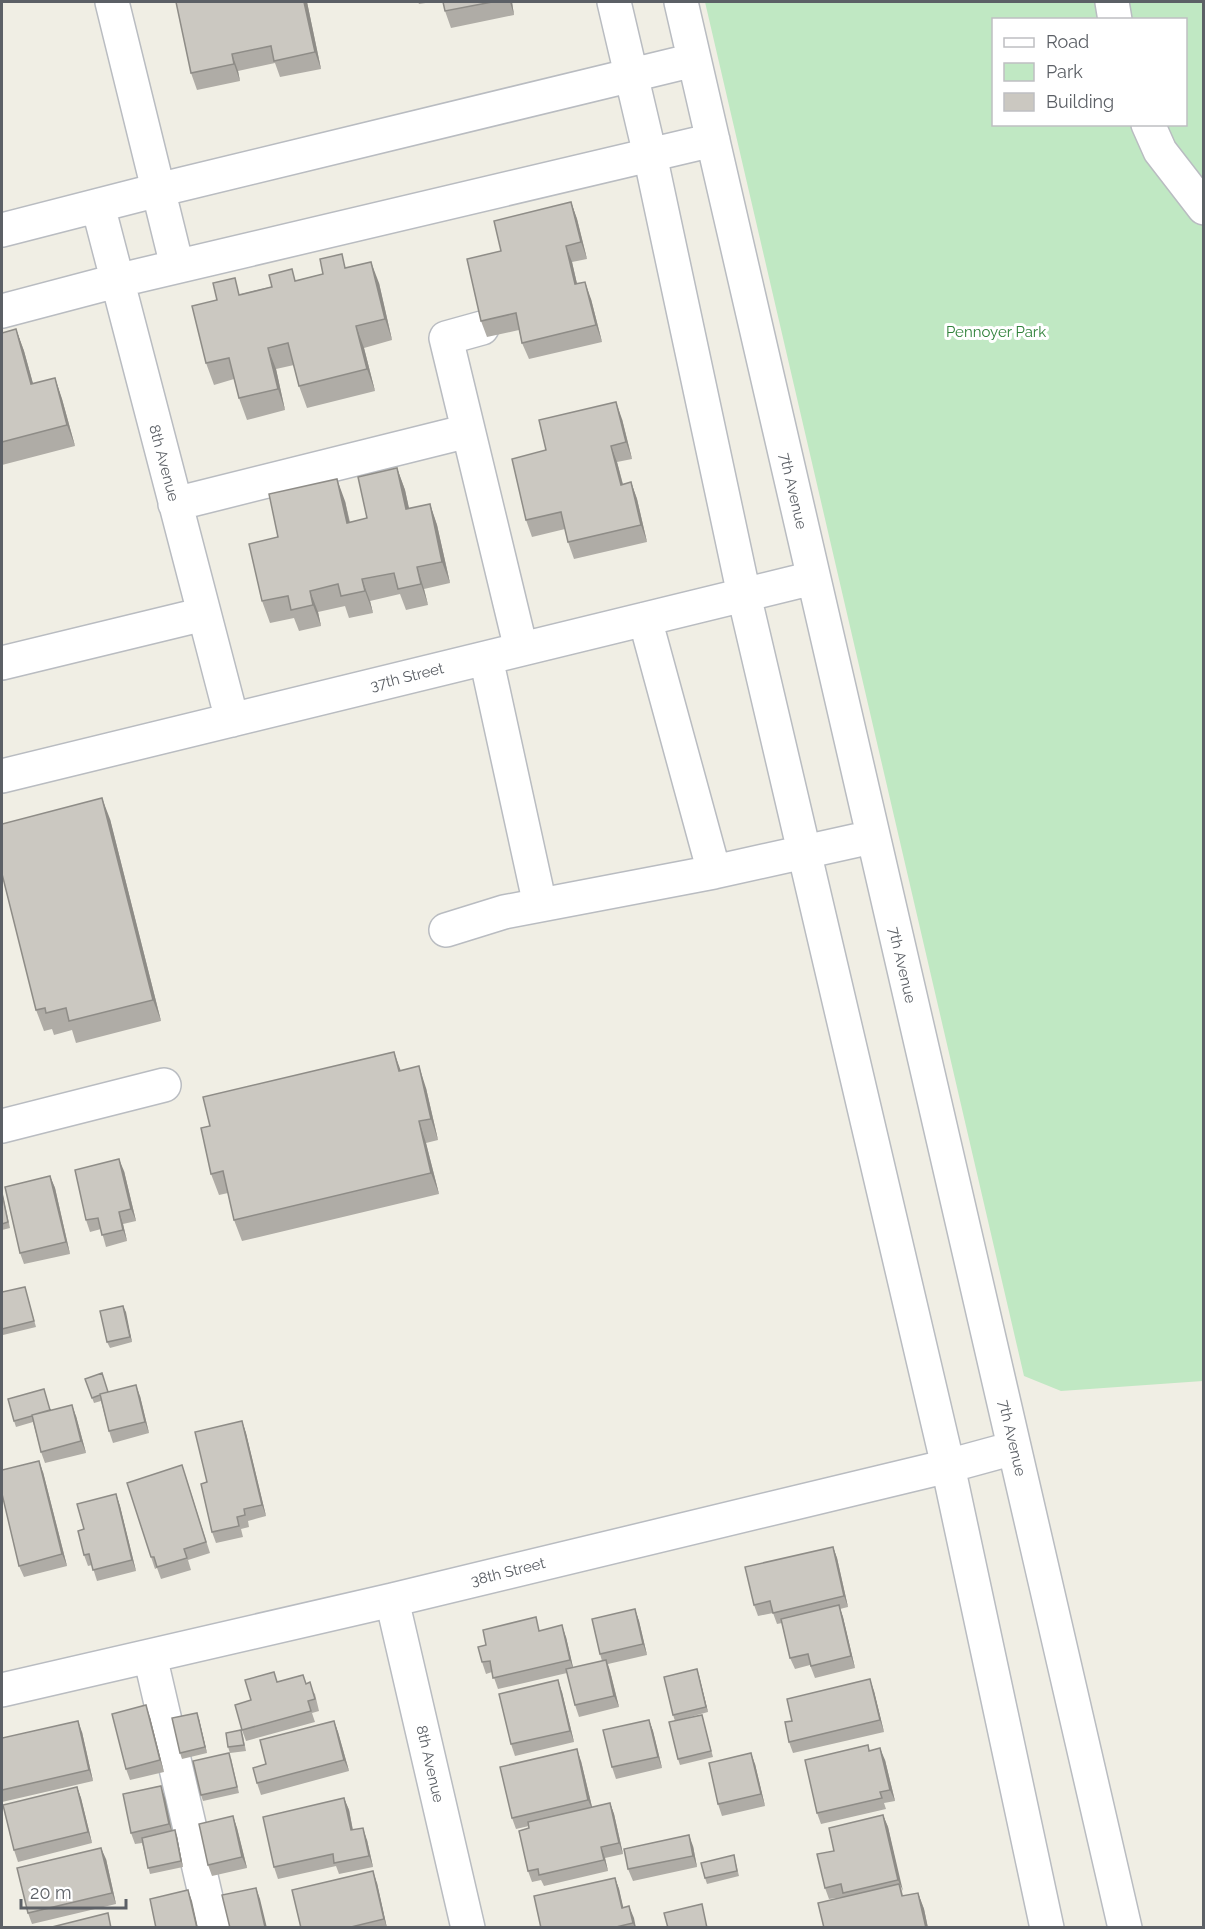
<svg xmlns="http://www.w3.org/2000/svg" width="1205" height="1929" font-family="Raleway,sans-serif">
<style>
.green{fill:#c0e8c3;fill-rule:evenodd}
.lines{fill:none;stroke-linecap:round;stroke-linejoin:round}
.minor-casing{stroke:#b9bcc1;stroke-width:36}
.minor{stroke:#fff;stroke-width:33}
.wall{fill:#afaca6}
.shaded-wall{fill:#8e8c87}
.building{fill:#cbc8c1;stroke:#8e8c87;stroke-width:1.5}
.labels{text-anchor:middle;dominant-baseline:central;stroke-width:6;stroke-linejoin:round;paint-order:stroke}
.park-label{font-size:15px;fill:#30823a;stroke:#fff}
.street-label{font-size:15px;fill:#5c6066;stroke:#fff}
</style>
<rect width="100%" height="100%" fill="#f0eee4"/>
<path class="green" d="M705,2H1203V1381L1061,1391L1024,1376ZM994,20H1186V124H994Z"/>
<g class="lines">
<defs>
<path id="minor" d="M112,2L177,266
M614,2L650,155L744,595L948,1466L1047,1928
M681,2L1125,1928
M1112,2L1115,20
M1148,124L1160,151L1204,208
M98,206L232,720
M2,230L158,190L694,60
M2,311L116,281L713,140
M482,328L446,338L521,649
M175,504L468,431
M486,658L540,905
M2,663L204,614
M2,776L813,578
M714,872L872,837
M446,930L504,912L714,872L645,619
M2,1126L164,1085
M392,1600L468,1928
M150,1656L213,1928
M2,1690L392,1600L948,1466L1014,1448"/>
</defs>
<use href="#minor" class="minor-casing"/>
<use href="#minor" class="minor"/>
</g>
<path class="wall" d="M307,2L321,69L280,77L275,63L238,71L240,81L197,90L191,73Z
M418,2H432L419,4Z
M443,2H512L514,15L451,28L445,11Z
M571,202L577,219L587,259L572,262L577,284L591,299L602,342L529,359L522,343L519,330L487,337L481,321L501,251Z
M347,268L379,283L392,340L364,348L375,391L307,408L299,386L294,365L276,369L285,410L247,420L239,398L234,379L214,385L206,363L241,294Z
M16,329L24,351L33,384L55,378L62,399L75,446L2,465V333Z
M622,419L632,459L617,462L623,484L631,482L637,499L647,542L574,559L568,542L565,529L532,537L526,520L546,450Z
M397,468L405,490L409,509L430,504L437,525L450,583L424,589L428,605L406,610L400,594L370,601L373,613L349,618L345,606L318,612L321,626L299,631L294,618L270,623L262,601L278,537L345,501L350,522L367,518Z
M110,819L161,1021L76,1043L72,1030L54,1035L52,1029L44,1031L36,1010Z
M401,1071L426,1088L438,1140L426,1143L439,1194L242,1241L234,1220L228,1193L219,1195L211,1174L210,1126Z
M124,1171L136,1221L123,1224L127,1241L106,1247L101,1229L90,1232L86,1220Z
M50,1176L55,1188L70,1254L24,1264L20,1253Z
M2,1191L10,1228L2,1230Z
M25,1287L36,1327L3,1335L2,1330V1292Z
M123,1306L132,1342L110,1348L107,1342Z
M85,1379L108,1392L140,1396L149,1433L113,1443L109,1431L101,1401L94,1403Z
M51,1410L76,1416L86,1453L45,1463L41,1452L33,1422L16,1427L14,1421Z
M242,1421L246,1433L266,1516L248,1521L249,1527L241,1529L243,1537L216,1543L212,1532L207,1482Z
M43,1472L67,1566L24,1577L19,1566Z
M186,1477L210,1553L188,1560L191,1570L161,1579L157,1568L155,1569L151,1557Z
M116,1494L120,1506L136,1571L97,1581L92,1565L88,1566L84,1555V1529Z
M833,1547L837,1558L848,1607L840,1609L843,1617L855,1668L815,1678L810,1665L795,1669L790,1658L782,1623L777,1624L773,1613L758,1616L754,1605Z
M635,1609L639,1621L647,1655L608,1664L610,1671L619,1707L579,1717L575,1705L567,1673L498,1689L492,1672L486,1674L482,1662L541,1630L566,1637L573,1668L602,1661L600,1654Z
M697,1669L708,1712L675,1721L673,1715Z
M306,1684L315,1694L319,1711L312,1713L315,1722L246,1741L242,1730L251,1700Z
M874,1691L884,1732L793,1753L789,1742L792,1721Z
M562,1692L574,1742L515,1756L511,1744Z
M702,1715L713,1757L680,1765L678,1759Z
M150,1717L164,1772L130,1780L126,1769Z
M199,1719L207,1753L182,1759L180,1753Z
M649,1720L653,1731L662,1768L616,1779L612,1767Z
M334,1721L338,1732L349,1771L261,1795L257,1783L266,1764Z
M241,1730L243,1736L246,1751L230,1753L228,1747Z
M82,1732L93,1781L2,1802V1738Z
M868,1745L870,1751L885,1760L895,1801L884,1803L886,1809L821,1824L817,1813Z
M231,1758L239,1793L203,1801L201,1795Z
M581,1761L592,1807L610,1803L614,1814L623,1854L605,1858L608,1871L544,1886L541,1880L532,1882L528,1871L529,1826L516,1829L512,1818Z
M755,1764L765,1806L722,1816L718,1804Z
M77,1787L81,1798L92,1843L18,1862L14,1850Z
M165,1798L172,1831L177,1836L183,1867L150,1874L142,1843L135,1844L131,1833Z
M344,1798L349,1810L353,1830L367,1840L373,1867L339,1874L336,1866L278,1879L274,1867Z
M883,1815L888,1827L903,1896L918,1893L924,1909L928,1928H824L844,1897L829,1899L825,1888L834,1851Z
M233,1816L237,1828L247,1868L212,1876L208,1865Z
M693,1846L697,1867L633,1881L628,1869Z
M734,1855L739,1876L707,1884L705,1878Z
M106,1859L116,1904L32,1924L28,1913Z
M615,1878L619,1889L623,1908L629,1906L636,1928H541Z
M377,1883L387,1928H301Z"/>
<path class="shaded-wall" d="M304,2H307L321,69L315,52Z
M510,2H512L514,15Z
M232,54L238,71L240,81L234,64Z
M571,202L577,219L587,259L581,242Z
M566,246L572,262L581,301L575,284Z
M371,262L379,283L392,340L385,319Z
M585,282L591,299L602,342L596,325Z
M356,326L364,348L375,391L367,369Z
M16,329L24,351L39,405L31,384Z
M268,348L276,369L285,410L278,389Z
M55,378L62,399L75,446L67,425Z
M616,402L622,419L632,459L626,442Z
M611,446L617,462L627,501L621,485Z
M397,468L405,490L414,531L406,509Z
M337,479L345,501L354,544L347,523Z
M631,482L637,499L647,542L641,525Z
M430,504L437,525L450,583L442,562Z
M417,567L424,589L428,605L421,584Z
M362,579L370,601L373,613L365,591Z
M310,591L318,612L321,626L313,605Z
M102,798L110,819L161,1021L153,1000Z
M394,1052L402,1074L399,1071Z
M419,1066L426,1088L438,1140L431,1119Z
M419,1121L426,1143L439,1194L431,1173Z
M119,1159L124,1171L136,1221L131,1209Z
M50,1176L55,1188L70,1254L66,1242Z
M119,1212L123,1224L127,1241L123,1230Z
M123,1306L126,1312L132,1342L130,1337Z
M136,1385L140,1396L149,1433L145,1422Z
M72,1405L76,1416L86,1453L81,1441Z
M242,1421L246,1433L266,1516L262,1505Z
M39,1461L43,1472L67,1566L62,1554Z
M116,1494L120,1506L136,1571L132,1560Z
M833,1547L837,1558L848,1607L844,1596Z
M839,1605L843,1617L855,1668L851,1656Z
M635,1609L639,1621L647,1655L643,1644Z
M562,1625L566,1637L574,1671L570,1660Z
M606,1660L610,1671L619,1707L614,1696Z
M697,1669L699,1675L708,1712L706,1707Z
M870,1679L874,1691L884,1732L880,1720Z
M558,1680L562,1692L574,1742L570,1731Z
M146,1705L150,1717L164,1772L160,1760Z
M197,1713L199,1719L207,1753L205,1747Z
M649,1720L653,1731L662,1768L658,1757Z
M78,1721L82,1732L93,1781L89,1770Z
M334,1721L338,1732L349,1771L344,1760Z
M880,1748L885,1760L895,1801L890,1790Z
M577,1749L581,1761L593,1811L588,1800Z
M751,1753L755,1764L765,1806L761,1794Z
M161,1786L165,1798L173,1836L169,1824Z
M77,1787L81,1798L92,1843L88,1832Z
M344,1798L349,1810L355,1842L351,1830Z
M610,1803L614,1814L623,1854L619,1843Z
M883,1815L888,1827L903,1891L898,1880Z
M233,1816L237,1828L247,1868L242,1857Z
M363,1828L367,1840L373,1867L369,1856Z
M175,1830L177,1836L183,1867L181,1861Z
M689,1835L693,1846L697,1867L693,1856Z
M601,1847L605,1858L608,1871L604,1860Z
M101,1848L106,1859L116,1904L112,1893Z
M373,1871L377,1883L387,1928L384,1919Z
M615,1878L619,1889L626,1919L622,1908Z
M256,1888L260,1899L267,1928H265Z
M188,1890L192,1901L198,1928H197Z
M918,1893L924,1909L928,1928H926Z
M629,1906L634,1918L636,1928H635L633,1923Z"/>
<path class="building" d="M176,2H304L315,52L274,61L271,46L232,54L234,64L191,73Z
M443,2H492L445,11Z
M571,202L581,242L566,246L575,284L585,282L596,325L522,343L516,313L481,321L467,259L501,251L494,221Z
M342,254L345,268L371,262L385,319L356,326L367,369L299,386L288,343L268,348L278,389L239,398L229,358L206,363L192,306L217,300L213,283L235,278L239,295L272,287L269,275L292,269L295,281L323,274L320,259Z
M16,329L31,384L55,378L67,425L2,442V333Z
M616,402L626,442L611,446L621,485L631,482L641,525L568,542L561,512L526,520L512,459L546,450L539,420Z
M397,468L406,509L430,504L442,562L417,567L421,584L398,589L394,573L362,579L365,591L341,596L338,584L310,591L313,605L291,610L288,596L262,601L249,544L278,537L269,494L337,479L347,523L367,518L358,477Z
M102,798L153,1000L69,1021L66,1008L46,1013L45,1008L36,1010L2,874V824Z
M394,1052L399,1071L419,1066L431,1119L419,1121L431,1173L234,1220L223,1171L211,1174L201,1128L210,1126L203,1097Z
M119,1159L131,1209L119,1212L123,1230L102,1235L98,1218L86,1220L75,1170Z
M50,1176L66,1242L20,1253L5,1187Z
M2,1193L8,1222L2,1224Z
M25,1287L34,1321L2,1329V1292Z
M123,1306L130,1337L107,1342L100,1311Z
M102,1373L108,1392L100,1394V1395L92,1398L85,1379Z
M136,1385L145,1422L109,1431L100,1394Z
M44,1389L50,1410L32,1415V1416L14,1421L8,1399Z
M72,1405L81,1441L41,1452L32,1415Z
M242,1421L262,1505L244,1509L245,1515L237,1517L239,1526L212,1532L201,1484L207,1482L195,1432Z
M39,1461L62,1554L19,1566L2,1494V1470Z
M182,1465L206,1542L184,1549L187,1558L157,1567L154,1557H151L127,1483Z
M116,1494L132,1560L93,1570L89,1554L84,1555L78,1531L84,1529L77,1504Z
M833,1547L844,1596L773,1613L770,1601L754,1605L745,1567Z
M839,1605L851,1656L811,1666L808,1654L790,1658L781,1619Z
M635,1609L643,1644L600,1654L592,1619Z
M536,1617L539,1631L562,1625L570,1660L493,1678L490,1661L482,1662L478,1647L486,1645L483,1630Z
M606,1660L614,1696L575,1705L566,1669Z
M697,1669L706,1707L673,1715L664,1677Z
M274,1672L277,1682L303,1675L306,1684L310,1682L315,1699L308,1701L311,1711L242,1730L235,1705L251,1700L245,1680Z
M870,1679L880,1720L789,1742L785,1722L792,1721L787,1699Z
M558,1680L570,1731L511,1744L499,1694Z
M146,1705L160,1760L126,1769L112,1714Z
M197,1713L205,1747L180,1753L172,1718Z
M702,1715L711,1751L678,1759L669,1722Z
M649,1720L658,1757L612,1767L603,1730Z
M78,1721L89,1770L2,1790V1738Z
M334,1721L344,1760L257,1783L253,1768L266,1764L260,1740Z
M241,1730L244,1745L228,1747L226,1733Z
M868,1745L869,1751L880,1748L890,1790L880,1792L882,1798L817,1813L805,1760Z
M577,1749L588,1800L512,1818L500,1767Z
M229,1753L237,1787L201,1795L193,1761Z
M751,1753L761,1794L718,1804L709,1763Z
M161,1786L169,1824L131,1833L123,1794Z
M77,1787L88,1832L14,1850L3,1805Z
M344,1798L351,1830L363,1828L369,1856L334,1863L333,1854L274,1867L263,1817Z
M610,1803L619,1843L601,1847L604,1860L539,1875L538,1869L528,1871L519,1831L529,1828L528,1822Z
M883,1815L898,1880L843,1893L841,1884L825,1888L817,1854L834,1851L829,1828Z
M233,1816L242,1857L208,1865L199,1824Z
M175,1830L181,1861L148,1868L142,1838Z
M689,1835L693,1856L628,1869L624,1849Z
M101,1848L112,1893L28,1913L17,1868Z
M734,1855L737,1871L705,1878L701,1863Z
M373,1871L384,1919L347,1928H301L292,1890Z
M615,1878L622,1908L629,1906L633,1923L612,1928H541L534,1896Z
M899,1884L902,1896L918,1893L926,1928H824L818,1903Z
M256,1888L265,1927L230,1928L222,1895Z
M188,1890L197,1928H156L150,1899Z
M702,1904L707,1928H668L664,1913Z
M108,1913L111,1928H48Z"/>
<g class="labels">
<g class="park-label">
<text x="996" y="332">Pennoyer Park</text>
</g>
<g class="street-label">
<text transform="translate(164 463) rotate(75)">8th Avenue</text>
<text transform="translate(793 491) rotate(77)">7th Avenue</text>
<text transform="translate(407 677) rotate(-14)">37th Street</text>
<text transform="translate(902 965) rotate(77)">7th Avenue</text>
<text transform="translate(1012 1438) rotate(77)">7th Avenue</text>
<text transform="translate(508 1572) rotate(-14)">38th Street</text>
<text transform="translate(430 1764) rotate(77)">8th Avenue</text>
</g>
</g>
<rect width="1205" height="1929" fill="none" stroke="#5c6066" stroke-width="6"/>
<rect x="992" y="18" width="195" height="108" fill="#ffffff" stroke="#bebfc2" stroke-width="1.5"/>
<rect x="1004" y="38" width="30" height="9" fill="#ffffff" stroke="#bebfc2" stroke-width="1.5"/>
<text x="1046" y="48" font-size="18" fill="#5c6066">Road</text>
<rect x="1004" y="63" width="30" height="18" fill="#c0e8c3" stroke="#bebfc2" stroke-width="1.5"/>
<text x="1046" y="78" font-size="18" fill="#5c6066">Park</text>
<rect x="1004" y="93" width="30" height="18" fill="#cbc8c1" stroke="#bebfc2" stroke-width="1.5"/>
<text x="1046" y="108" font-size="18" fill="#5c6066">Building</text>
<path d="M21 1899v9h105v-9" fill="none" stroke="#5c6066" stroke-width="3"/>
<text x="30" y="1899" font-size="18" fill="#5c6066" stroke="#ffffff" stroke-width="4.5" paint-order="stroke">20 m</text>
</svg>
